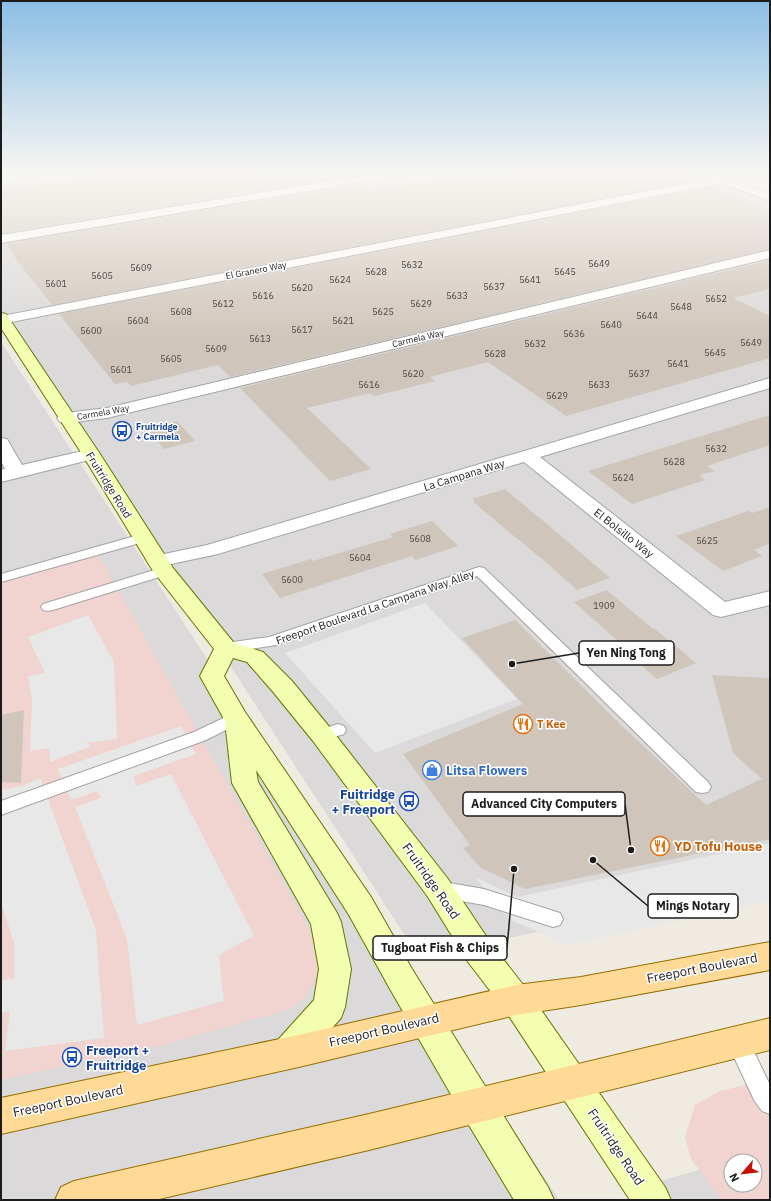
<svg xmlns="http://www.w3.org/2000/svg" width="771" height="1201" font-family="'IBM Plex Sans',sans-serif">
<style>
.residential{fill:#dbd9d9}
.commercial{fill:#f1d3cf;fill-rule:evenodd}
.parking{fill:#e8e8e8}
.building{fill:#cfc5ba}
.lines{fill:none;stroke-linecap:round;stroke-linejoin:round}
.lane-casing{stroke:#a3a3a3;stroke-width:2}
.street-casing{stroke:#a3a3a3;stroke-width:2}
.secondary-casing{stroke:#617700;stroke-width:2}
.primary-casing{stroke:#956f00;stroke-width:2}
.lane{fill:#fff;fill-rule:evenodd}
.street{fill:#fff;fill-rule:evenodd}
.secondary{fill:#f4feb0;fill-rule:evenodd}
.primary{fill:#ffd996;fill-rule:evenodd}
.labels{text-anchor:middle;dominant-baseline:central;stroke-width:3;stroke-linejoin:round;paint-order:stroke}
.number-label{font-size:9px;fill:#494644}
.far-street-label{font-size:9px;fill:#1c1c1c;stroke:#fff}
.far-transit-label{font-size:9px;font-weight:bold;fill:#164399;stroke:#fff;text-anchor:start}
.street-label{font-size:11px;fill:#1c1c1c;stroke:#fff}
.food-label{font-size:11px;font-weight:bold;fill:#c56008;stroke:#fff;text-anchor:start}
.near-shop-label{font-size:13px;font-weight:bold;fill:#366cbe;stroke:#fff;text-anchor:start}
.near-transit-label{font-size:13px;font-weight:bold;fill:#164399;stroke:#fff;text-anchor:end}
.near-food-label{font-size:13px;font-weight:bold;fill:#c56008;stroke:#fff;text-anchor:start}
.near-street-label{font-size:13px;fill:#1c1c1c;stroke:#fff}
.leader{fill:none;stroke:#1c1c1c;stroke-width:1.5}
.callout-dot{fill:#1c1c1c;stroke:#fff;stroke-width:1.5}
.callout{fill:#fff;stroke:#1c1c1c;stroke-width:1.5}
.callout-label{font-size:12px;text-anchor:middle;font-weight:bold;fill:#1c1c1c}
</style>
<rect width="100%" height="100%" fill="#efebe1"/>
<path class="residential" d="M1,172H702L770,198V883L419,957L1,312Z
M1,342L559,1200H1Z
M770,1151V1200H674L660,1181L731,1161V1185H755V1161Z"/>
<path class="commercial" d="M96,551L310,931L318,951L319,967L314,983L303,999L291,1009L170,1043L1,1080V578Z
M770,1079V1200H722L691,1159L685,1137L695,1105L720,1091ZM731,1161H755V1185H731Z"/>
<path class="parking" d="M425,603L517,699L375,753L285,653Z
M88,615L114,662L117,739L87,743L91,746L50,762L49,748L30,751L32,701L28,676L45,673L28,637Z
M181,726L196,754L134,776L136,786L171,774L254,936L219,955L224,1001L137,1025L127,939L75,807L101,798L98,791L71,800L58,769Z
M40,778L96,930L104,1038L5,1051L10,1011L1,1013V981L14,978V943L1,902V790L22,786Z
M770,843V901L568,945L513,921L475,877L517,897Z"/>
<path class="building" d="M117,172H342L350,176L1,233V189Z
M474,172H616V178L650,172H672L694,181L52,305L18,262L6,244L362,184L371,189Z
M710,187L770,211V249L230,377L218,365L131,386L127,382L115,384L59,314Z
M770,260V289L733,298L770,316V358L566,416L488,362L430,377L435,381L374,396L370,393L307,408L371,469L330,481L240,388Z
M770,415V445L707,466L715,471L699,475L705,480L632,504L588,471Z
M177,421L195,441L164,449L147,429Z
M505,489L554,530L610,578L577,590L539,556H538L473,502L475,501L472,499Z
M770,507V543L754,550L762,556L723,571L676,536L748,511L752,513Z
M432,521L458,546L415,560L412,556L280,598L262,574L311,559L313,561L393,537L390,534Z
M607,590L653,629L654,628L696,663L657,679L627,652L629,651L574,602Z
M515,620L623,727L706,805L762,779L733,753L712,675L770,678V839L525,889L481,868L463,848L470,845L403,754L523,704L462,638Z
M24,710L21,783L1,782V715Z"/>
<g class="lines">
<defs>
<path id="lane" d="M142,534L147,535L148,538L147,541L1,582V574Z
M164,567L169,568L171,571L169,574L53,610L48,611L43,610L41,607L43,604Z
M479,567L484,568L708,782L711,787L708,792L702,793L696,792L477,576L276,645L226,653L221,651L219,648L221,645L226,643L269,637Z
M236,712L242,714L244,718L242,722L206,740L1,815V801L194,732Z
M338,724L344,726L346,730L344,734L322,741L316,739L314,735L316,731Z
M438,881L484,889L560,913L563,919L560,925L553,927L484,905L438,897L431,894L429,889L431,884Z
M738,1032L746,1035L770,1085V1114L762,1111L754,1100L727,1042L730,1035Z"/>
<path id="street" d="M16,172H44L39,175L1,180V174Z
M385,172H408L403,175L1,243V235Z
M704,172H712L770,194V201L722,183L1,324L2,316L710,179L703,174Z
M770,250V258L107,418L66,423L60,422L57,418L60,414L66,413L107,408Z
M770,378V388L540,457L725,602L770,591V605L721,617L713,615L524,462L218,554L157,567L150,565L147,561L150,557L207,545Z
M1,438L7,439L22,465L91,449L97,450L100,454L97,458L1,482V470L5,469L1,461Z"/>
<path id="secondary" d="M1,313L6,314L8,317L100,454L173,568L234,643L263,652L292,681L331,729L448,879L490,942L527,990L665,1187L671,1200H630L505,1010L468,962L428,897L313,741L274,693L247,662L233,658L224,676L245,712L371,897L412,969L548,1187L554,1200H514L464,1117L390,989L349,915L256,770L258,782L337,913L341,922L351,969L345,1007L341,1018L300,1064L288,1069L276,1064L271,1053L276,1042L314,1000L319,969L311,924L232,783L225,721L200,676L214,649L153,571L82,454L1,328Z"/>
<path id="primary" d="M770,942V970L581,1005L516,1015L303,1066L1,1134V1098L303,1034L516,985L581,977Z
M770,1018V1050L369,1150L155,1200H55L61,1187L74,1181L369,1114Z"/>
</defs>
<use href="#lane" class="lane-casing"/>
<use href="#street" class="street-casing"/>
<use href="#secondary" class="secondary-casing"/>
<use href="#primary" class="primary-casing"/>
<use href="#lane" class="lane"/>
<use href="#street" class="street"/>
<use href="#secondary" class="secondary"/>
<use href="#primary" class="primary"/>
</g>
<linearGradient id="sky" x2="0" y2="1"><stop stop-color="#8abee5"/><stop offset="0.51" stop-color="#f8f6f2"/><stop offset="1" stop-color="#f8f6f2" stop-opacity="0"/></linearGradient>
<rect width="771" height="340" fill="url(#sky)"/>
<defs>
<symbol id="bus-ring" viewBox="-11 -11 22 22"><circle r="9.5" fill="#fff" stroke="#1a4fb4" stroke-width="1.5"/><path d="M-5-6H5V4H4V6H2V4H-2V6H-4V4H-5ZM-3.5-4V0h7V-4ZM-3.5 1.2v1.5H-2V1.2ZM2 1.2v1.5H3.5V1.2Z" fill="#1a4fb4"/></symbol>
<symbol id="restaurant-ring" viewBox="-11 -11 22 22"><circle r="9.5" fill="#fff" stroke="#e8710a" stroke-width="1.5"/><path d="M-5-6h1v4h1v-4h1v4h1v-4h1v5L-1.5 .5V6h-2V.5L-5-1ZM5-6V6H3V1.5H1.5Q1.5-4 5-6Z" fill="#e8710a"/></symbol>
<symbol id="shop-ring" viewBox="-11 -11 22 22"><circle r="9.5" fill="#fff" stroke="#3f7fe0" stroke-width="1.5"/><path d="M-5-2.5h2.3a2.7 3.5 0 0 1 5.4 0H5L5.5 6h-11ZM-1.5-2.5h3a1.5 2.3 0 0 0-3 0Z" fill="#3f7fe0"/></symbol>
</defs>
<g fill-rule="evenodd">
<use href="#bus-ring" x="111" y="420" width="22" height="22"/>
<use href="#restaurant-ring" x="512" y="713" width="22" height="22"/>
<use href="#shop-ring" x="421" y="759" width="22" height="22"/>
<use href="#bus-ring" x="398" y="790" width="22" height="22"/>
<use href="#restaurant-ring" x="649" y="835" width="22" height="22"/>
<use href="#bus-ring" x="61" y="1046" width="22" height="22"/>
</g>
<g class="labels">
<g class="number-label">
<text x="599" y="263">5649</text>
<text x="412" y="264">5632</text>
<text x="141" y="267">5609</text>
<text x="376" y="271">5628</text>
<text x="565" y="271">5645</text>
<text x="102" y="275">5605</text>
<text x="340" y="279">5624</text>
<text x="530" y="279">5641</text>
<text x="56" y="283">5601</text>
<text x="494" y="286">5637</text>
<text x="302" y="287">5620</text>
<text x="263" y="295">5616</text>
<text x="457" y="295">5633</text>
<text x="716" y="298">5652</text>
<text x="223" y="303">5612</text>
<text x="421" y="303">5629</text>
<text x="681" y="306">5648</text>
<text x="181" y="311">5608</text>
<text x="383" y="311">5625</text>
<text x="647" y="315">5644</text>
<text x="138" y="320">5604</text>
<text x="343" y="320">5621</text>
<text x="611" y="324">5640</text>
<text x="302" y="329">5617</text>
<text x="91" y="330">5600</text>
<text x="574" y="333">5636</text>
<text x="260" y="338">5613</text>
<text x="751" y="342">5649</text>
<text x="535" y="343">5632</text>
<text x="216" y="348">5609</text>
<text x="715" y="352">5645</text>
<text x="495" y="353">5628</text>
<text x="171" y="358">5605</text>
<text x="678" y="363">5641</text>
<text x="121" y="369">5601</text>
<text x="413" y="373">5620</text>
<text x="639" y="373">5637</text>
<text x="369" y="384">5616</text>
<text x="599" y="384">5633</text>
<text x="557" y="395">5629</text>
<text x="716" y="448">5632</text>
<text x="674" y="461">5628</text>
<text x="623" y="477">5624</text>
<text x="420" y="538">5608</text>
<text x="707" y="540">5625</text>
<text x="360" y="557">5604</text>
<text x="292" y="579">5600</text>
<text x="604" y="605">1909</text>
</g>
<g class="far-street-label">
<text transform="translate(256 270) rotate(-11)">El Granero Way</text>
<text transform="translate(418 338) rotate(-13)">Carmela Way</text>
<text transform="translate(103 412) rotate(-10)">Carmela Way</text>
</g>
<g class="far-transit-label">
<text x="136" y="426">Fruitridge<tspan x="136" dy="10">+ Carmela</tspan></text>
</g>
<g class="street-label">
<text transform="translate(464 475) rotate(-17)">La Campana Way</text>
<text transform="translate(109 485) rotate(58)">Fruitridge Road</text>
<text transform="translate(624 533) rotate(38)">El Bolsillo Way</text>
<text transform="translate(375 607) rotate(-19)">Freeport Boulevard La Campana Way Alley</text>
</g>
<g class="food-label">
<text x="537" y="724">T Kee</text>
</g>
<g class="near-shop-label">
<text x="446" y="770">Litsa Flowers</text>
</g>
<g class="near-transit-label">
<text x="395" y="794">Fuitridge<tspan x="395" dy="15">+ Freeport</tspan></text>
<text x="86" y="1050" text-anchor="start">Freeport +<tspan x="86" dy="15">Fruitridge</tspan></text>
</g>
<g class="near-food-label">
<text x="674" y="846">YD Tofu House</text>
</g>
<g class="near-street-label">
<text transform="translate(431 881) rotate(55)">Fruitridge Road</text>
<text transform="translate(702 968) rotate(-11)">Freeport Boulevard</text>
<text transform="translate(384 1030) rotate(-13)">Freeport Boulevard</text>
<text transform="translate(68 1101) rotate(-12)">Freeport Boulevard</text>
<text transform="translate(616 1147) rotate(56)">Fruitridge Road</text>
</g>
</g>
<path class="leader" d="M512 664L579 653M631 850L625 804M593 860L648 906M514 869L507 948"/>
<g class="callout-dot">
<circle cx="512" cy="664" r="4"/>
<circle cx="631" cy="850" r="4"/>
<circle cx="593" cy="860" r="4"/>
<circle cx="514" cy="869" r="4"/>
</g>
<g class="callout">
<rect x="579" y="641" width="95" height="24" rx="4"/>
<rect x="463" y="792" width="162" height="24" rx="4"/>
<rect x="648" y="894" width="90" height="24" rx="4"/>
<rect x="373" y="936" width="134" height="24" rx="4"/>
</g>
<g class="callout-label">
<text x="626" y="657">Yen Ning Tong</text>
<text x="544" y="808">Advanced City Computers</text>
<text x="693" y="910">Mings Notary</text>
<text x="440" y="952">Tugboat Fish &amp; Chips</text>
</g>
<rect width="771" height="1201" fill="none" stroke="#1c1c1c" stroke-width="4"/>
<g transform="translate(743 1173) rotate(242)"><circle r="19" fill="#ffffff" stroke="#a4a4a4"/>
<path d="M0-3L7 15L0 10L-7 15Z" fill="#c90f00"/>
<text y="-6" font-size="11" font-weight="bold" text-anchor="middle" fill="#1c1c1c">N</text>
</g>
</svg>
